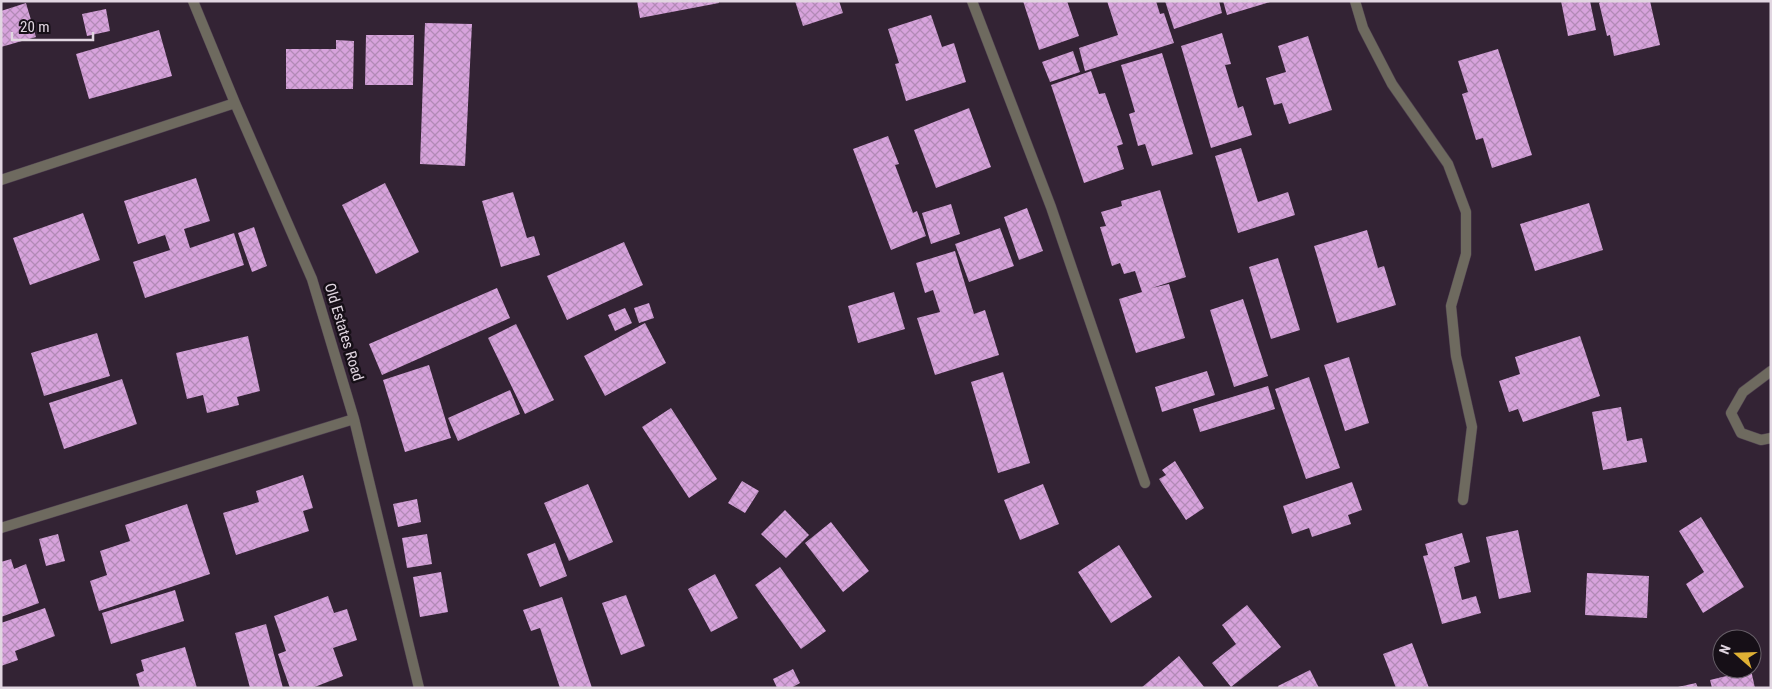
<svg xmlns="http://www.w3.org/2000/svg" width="1772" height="689" font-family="'Roboto Condensed',sans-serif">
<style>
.building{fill:url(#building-cross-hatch)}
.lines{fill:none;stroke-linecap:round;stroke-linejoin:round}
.minor-casing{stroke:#4f4050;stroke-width:11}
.minor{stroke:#6e6a5f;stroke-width:10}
.labels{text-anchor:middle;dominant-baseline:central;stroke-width:5;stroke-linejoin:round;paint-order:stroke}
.street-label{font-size:15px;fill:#e1d6e1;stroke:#160f17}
</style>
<defs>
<pattern id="building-cross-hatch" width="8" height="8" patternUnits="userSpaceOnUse" patternTransform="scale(1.25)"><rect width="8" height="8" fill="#d7a3dc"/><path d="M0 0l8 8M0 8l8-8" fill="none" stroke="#b28ab6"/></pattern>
</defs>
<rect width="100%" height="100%" fill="#332334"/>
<path class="building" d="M637,1H718L719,3L640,18Z
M795,1H839L843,13L803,26Z
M1023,1H1067L1079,36L1039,50Z
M1107,1H1156L1160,14L1164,13L1174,43L1085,71L1079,48L1118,35Z
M1165,1H1219L1222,13L1174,29Z
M1223,1H1270V2L1227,15Z
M1561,1H1590L1596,30L1568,36Z
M1602,1H1650L1660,45L1614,56L1610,35L1607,36L1599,3Z
M26,3L36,37L1,47V11Z
M106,9L110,31L87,36L82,14Z
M931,15L942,47L954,43L966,82L906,101L895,64L899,63L888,29Z
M425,23L472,24L465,166L420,164Z
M159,30L172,76L89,99L76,54Z
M1222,33L1231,64L1225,65L1238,108L1243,106L1252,135L1211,148L1181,46Z
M366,35H414L413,85H365Z
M1308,36L1332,110L1289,124L1282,103L1274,105L1266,78L1286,72L1278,46Z
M336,40L354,41L353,89H286V49H336Z
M1498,49L1532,155L1492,168L1483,138L1476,140L1462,94L1468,92L1458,61Z
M1073,51L1080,72L1050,82L1042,62Z
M1162,53L1193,154L1152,166L1145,144L1138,146L1129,114L1135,112L1121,65Z
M1091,71L1099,94L1105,93L1123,144L1117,146L1124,169L1084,183L1051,85Z
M969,108L991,167L936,188L914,130Z
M888,136L899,164L895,165L913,213L917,211L926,236L891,250L853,149Z
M1241,148L1258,202L1288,192L1295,215L1238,233L1215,156Z
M196,178L210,221L184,229L190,248L234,233L244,265L145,298L133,262L170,250L165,235L138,244L124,201Z
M385,183L419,252L376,274L342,205Z
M1160,190L1186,277L1152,288L1169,284L1185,338L1136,353L1119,299L1142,292L1135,271L1124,274L1120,263L1112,266L1100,227L1106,226L1101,212L1122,206L1121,201Z
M513,192L527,238L534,236L540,255L501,267L482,201Z
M1589,203L1603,250L1535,271L1520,224Z
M951,204L960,234L931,244L922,213Z
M1027,208L1043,251L1019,260L1004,217Z
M83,213L100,260L30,285L13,238Z
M254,227L267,266L252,272L238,233Z
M1000,228L1014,266L969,282L955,244Z
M1367,230L1378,268L1384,266L1396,305L1337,323L1314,246Z
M624,242L643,285L567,320L547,276Z
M955,251L974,314L985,310L999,355L935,375L917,318L940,312L933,290L925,293L916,263Z
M1278,258L1300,330L1271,339L1249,267Z
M497,288L510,318L382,375L369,344Z
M894,292L905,329L858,343L848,306Z
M1243,299L1268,376L1234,387L1210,310Z
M649,303L654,318L639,323L634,308Z
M625,308L632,323L615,331L608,315Z
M645,323L666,363L605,396L584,356Z
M516,324L554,400L525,414L488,338Z
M97,333L110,376L44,396L31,353Z
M248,336L260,391L237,397L239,405L207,413L203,395L187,399L176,353Z
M1580,336L1600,396L1523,422L1518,409L1509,412L1499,381L1520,374L1515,357Z
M1349,357L1369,423L1345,431L1324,365Z
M429,365L451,438L405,452L383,380Z
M1207,371L1215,395L1162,412L1155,387Z
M1003,372L1030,463L998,473L971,382Z
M1309,377L1340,468L1306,479L1275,389Z
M122,379L137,424L64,449L49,403Z
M1268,386L1275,409L1200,432L1193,409Z
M510,390L520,414L458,441L448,418Z
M1621,407L1627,441L1642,438L1647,462L1603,470L1592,412Z
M671,408L717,479L689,498L642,427Z
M1175,461L1204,508L1186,520L1159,479L1166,475L1162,470Z
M303,475L313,508L303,511L309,531L236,555L223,513L259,502L256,491Z
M742,481L759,491L745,513L728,503Z
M1352,482L1362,510L1348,515L1351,524L1312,537L1309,528L1292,534L1283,506Z
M588,484L613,542L569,561L544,503Z
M1043,484L1059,524L1020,540L1004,500Z
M417,499L421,522L398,527L393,504Z
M187,504L210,574L99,611L90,581L107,575L100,551L130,541L125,525Z
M785,510L809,535L786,558L761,534Z
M1701,517L1744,587L1703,613L1686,584L1704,572L1679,531Z
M831,522L869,571L843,592L805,543Z
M1518,530L1531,592L1499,599L1486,537Z
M1462,533L1470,562L1454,567L1462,600L1476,596L1481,613L1442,624L1423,556L1428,555L1425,544Z
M58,534L65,561L46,566L39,539Z
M427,534L432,564L407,568L402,538Z
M555,543L567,576L540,587L527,554Z
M1119,545L1152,597L1111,623L1078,572Z
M11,559L14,569L26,564L39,603L1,617V562Z
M780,567L826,631L801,649L755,585Z
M441,572L448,612L420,617L413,577Z
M1587,573L1649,576L1647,618L1585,615Z
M715,574L738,618L711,632L688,589Z
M175,590L184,621L111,644L102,613Z
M626,595L645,646L621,655L602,603Z
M328,596L334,613L347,609L357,640L333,648L343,676L312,688H290L278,654L286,651L274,616Z
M562,597L592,688H560L540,628L531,631L523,610Z
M1247,605L1281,647L1231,687L1212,663L1236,644L1222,625Z
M45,608L55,636L15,651L18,660L1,666V623Z
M266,624L283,688H250L235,633Z
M1412,643L1429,688H1396L1383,654Z
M185,647L197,688H140L136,674L144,671L141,660Z
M1179,656L1205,688H1141Z
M793,669L800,683L791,688H777L773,679Z
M1310,670L1319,688H1279L1278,686Z
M1751,670L1755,688H1712L1710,680Z
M1696,683L1698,688H1678V687Z"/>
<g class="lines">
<defs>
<path id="minor" d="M193,1L235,103L312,279L354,419L419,688
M972,1L1051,207L1145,483
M1355,1L1363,28L1392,84L1448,164L1466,212V254L1451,306L1456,356L1472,427L1463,500
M1,180L235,103
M1771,371L1743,392L1731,413L1741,433L1761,440L1771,438
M1,528L354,419"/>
</defs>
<use href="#minor" class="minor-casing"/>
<use href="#minor" class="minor"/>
</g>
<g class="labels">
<g class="street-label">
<text transform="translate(344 332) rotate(73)">Old Estates Road</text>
</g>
</g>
<rect width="1772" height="689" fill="none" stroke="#e1d6e1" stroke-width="5"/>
<g transform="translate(1737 654) rotate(290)"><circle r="24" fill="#160f17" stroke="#675f68"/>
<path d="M0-4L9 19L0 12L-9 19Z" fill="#dfb034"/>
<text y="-8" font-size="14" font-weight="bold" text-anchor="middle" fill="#e1d6e1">N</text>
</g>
<path d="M12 32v8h81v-8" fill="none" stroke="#e1d6e1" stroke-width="2.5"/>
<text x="20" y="32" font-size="15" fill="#e1d6e1" stroke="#160f17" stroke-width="4" paint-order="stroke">20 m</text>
</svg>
